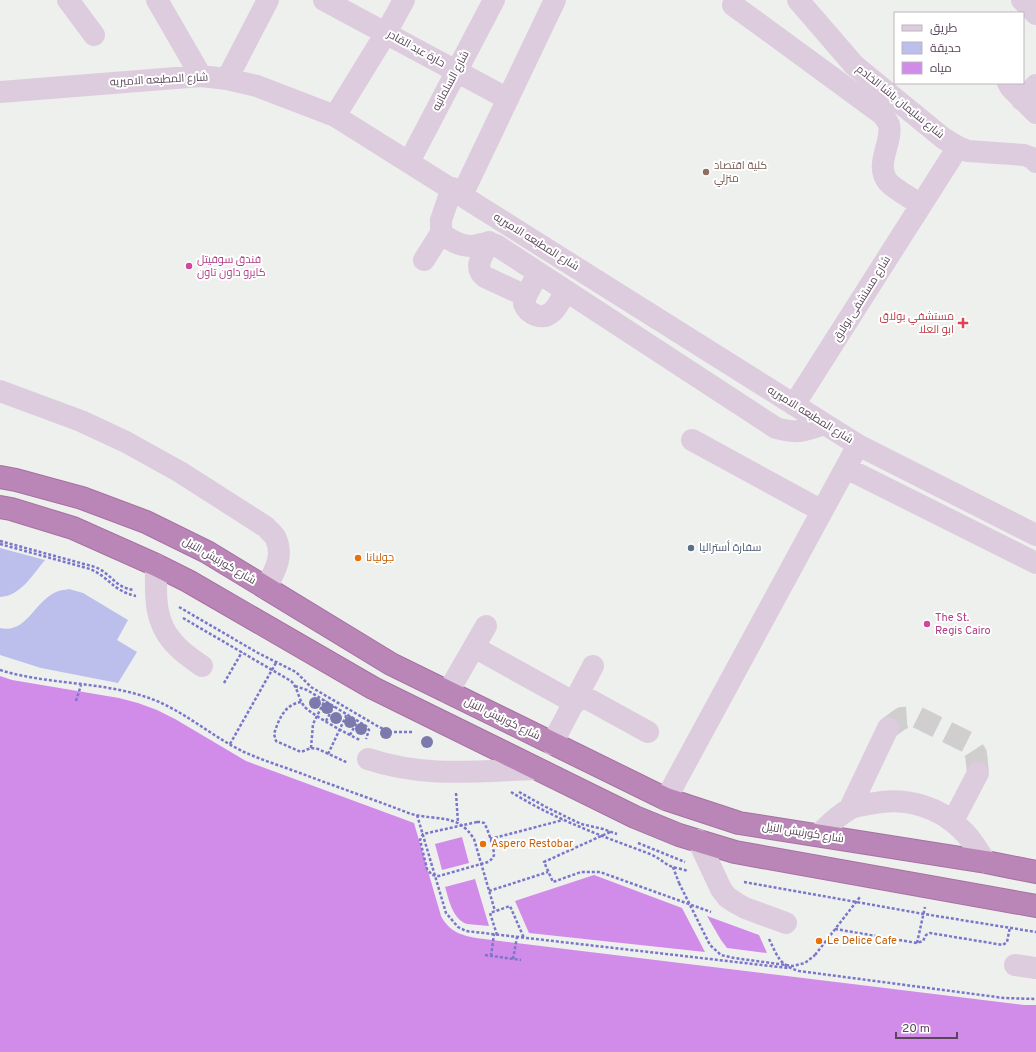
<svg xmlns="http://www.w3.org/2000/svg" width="1036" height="1052" font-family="Overpass,Cairo,sans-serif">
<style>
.green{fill:#bcbfec}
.water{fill:#d18be8}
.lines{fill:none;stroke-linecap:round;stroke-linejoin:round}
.minor-tunnel{stroke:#d0cecf;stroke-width:22;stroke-dasharray:22 11;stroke-linecap:butt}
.highway-casing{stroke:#a671a2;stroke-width:24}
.path{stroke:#7a76c9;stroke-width:2.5;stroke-dasharray:3 2;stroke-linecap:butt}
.minor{stroke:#dcd;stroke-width:22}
.highway{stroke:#ba86b7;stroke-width:22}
.path-bridge{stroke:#7a76c9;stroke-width:2.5;stroke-dasharray:3 2;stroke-linecap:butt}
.tree{fill:#7c7aac}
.education-dot{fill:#8d6e63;stroke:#fff;stroke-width:1.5}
.hotel-dot{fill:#d1479c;stroke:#fff;stroke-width:1.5}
.health-dot{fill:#e0444e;stroke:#fff;stroke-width:1.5}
.service-dot{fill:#5c6f8a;stroke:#fff;stroke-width:1.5}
.food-dot{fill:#e8710a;stroke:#fff;stroke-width:1.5}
.labels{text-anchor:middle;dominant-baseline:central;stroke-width:4;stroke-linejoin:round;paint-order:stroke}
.street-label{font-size:11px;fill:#594659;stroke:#fff}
.education-label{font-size:11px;fill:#785e54;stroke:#fff;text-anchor:start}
.hotel-label{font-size:11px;fill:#b23c85;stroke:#fff;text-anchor:start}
.health-label{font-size:11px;fill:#be3a42;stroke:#fff;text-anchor:end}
.service-label{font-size:11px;fill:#4e5e75;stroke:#fff;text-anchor:start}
.food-label{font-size:11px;fill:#c56008;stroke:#fff;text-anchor:start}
</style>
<rect width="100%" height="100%" fill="#eef0ed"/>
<path class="green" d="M0,548L45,560C33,574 21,596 0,597Z
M69,589L83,593L128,620L117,640L137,652L118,683L41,668L0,655V628C26,634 34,603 54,593C59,590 64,590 69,589Z"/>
<path class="water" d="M0,676L12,680L119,698L138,703L157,710L175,719L246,761L414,823L441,916C449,931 460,935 476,938L1024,1005H1036V1052H0Z
M462,837L469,863L442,870L435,844Z
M594,875L682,908L705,952L529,933L515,901Z
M475,879L489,926C482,925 474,925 467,924C452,919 449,899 445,887Z
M707,916L759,935L767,953L727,948L721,940Z"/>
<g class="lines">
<path class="minor-tunnel" d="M888,728L902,718L917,717L969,743L976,754L978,773"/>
<defs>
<path id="highway" d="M0,477L16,480L82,498L146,522L207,552L391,664L666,799L739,823L986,862L1036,872
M0,507L11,509L73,528L156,565L188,581L373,688L635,817L679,835L735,852L1036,906"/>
</defs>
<use href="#highway" class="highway-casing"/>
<path class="path" d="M0,541L95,567C111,573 115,588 134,590
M0,544L90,569C109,577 113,591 136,596
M179,607L258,653L296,672L311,687L379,727L391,732H413
M183,618L291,681C298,688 298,698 304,706C310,714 349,735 360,740
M0,670C48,685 101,681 149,698C183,710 211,736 244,752C262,760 281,766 300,773C337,787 375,800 411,814C438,821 458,813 474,839L495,911
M224,683L242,652
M295,686L307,690L366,726L369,730L366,739
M76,701L81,685
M301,702C284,705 279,719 274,734L276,741L301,752L311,748L318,749L348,763
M326,721L334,706
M350,735L358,720
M230,744L277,661
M311,748L313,724L325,700
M328,754L347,714
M511,792C554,819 602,836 650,854C657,857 662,861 668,865C674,868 682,869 688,871
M519,792L546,807L581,824L603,829L617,834
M456,793L458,823
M417,815L446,913L458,927L466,931L788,968
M477,822H481L484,823C488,829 494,848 494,855C493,858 491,860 488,862
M610,832L544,862L553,882L581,872H600L711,912
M490,839L563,820
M638,843L685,862
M673,867L679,883
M744,882L924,914L1036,932
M489,891L548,872
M835,929L917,943L923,941L926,935L930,933L1003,945L1007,942L1010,927
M497,935L490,913L510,906L524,938
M769,939C778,957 779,965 799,971L1004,998L1036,999
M917,943L925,907
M485,955L521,960
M815,955L860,897
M491,956L494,934
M513,959L517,937"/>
<path class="minor" d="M68,0L94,35
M157,0L201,76
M324,0L508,99
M798,0L854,65L943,138L958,147L968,151L1024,155L1032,158L1036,162
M1022,0L1036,14
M733,5L882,114C885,118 887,120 889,125C893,142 874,165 888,182C894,189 913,199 921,205
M227,79L268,0
M1008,83L1011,88L1036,113
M0,92L201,76L227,79L257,86L335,116L858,445L1036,535
M1022,100L1036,85
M335,116L386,33L404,0
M409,162L494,0
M452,188L441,220V233C450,240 459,246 470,246C481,246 485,240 496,245L776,428C798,434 803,431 824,424
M462,195L555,0
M489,242C484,254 472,267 485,277L526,296
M424,260L441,233
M538,273L526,296L524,304C528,314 542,321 552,312C558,307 562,297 566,291
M0,391L81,421L126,442L180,472L266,527C269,531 275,535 276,539C284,557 274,572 266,588
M794,405L958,147
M692,440L822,511
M846,468L1036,563
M156,565C156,592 153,620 173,642C181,652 192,659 202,666
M474,647L575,703
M448,692L486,626
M579,694L648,732
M552,744L593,666
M368,759C425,778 477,771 536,769
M666,799L858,445
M850,808L888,728
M953,821L978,773
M818,835C828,826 837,816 848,810C856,805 867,805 875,803C906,797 940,807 962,830C972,839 978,851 986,862
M698,840L721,889L727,897L736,903L745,908L786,923
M1015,965L1036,968"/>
<use href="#highway" class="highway"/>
<path class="path-bridge" d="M477,822L423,834L420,840L427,869L432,875L439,876L488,862
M679,883L710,945L721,955L734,958L793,966L805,963L815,955"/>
</g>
<g class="tree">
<circle cx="315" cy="703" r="6"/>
<circle cx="327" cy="708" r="6"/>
<circle cx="336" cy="718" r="6"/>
<circle cx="350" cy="722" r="6"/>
<circle cx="361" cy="729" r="6"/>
<circle cx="386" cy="733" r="6"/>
<circle cx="427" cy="742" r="6"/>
</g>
<circle class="education-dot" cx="706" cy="172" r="4"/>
<g class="hotel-dot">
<circle cx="189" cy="266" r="4"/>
<circle cx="927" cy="624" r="4"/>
</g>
<path class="health-dot" d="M961 317h4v4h4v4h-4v4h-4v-4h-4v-4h4z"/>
<circle class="service-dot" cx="691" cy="548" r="4"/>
<g class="food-dot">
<circle cx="358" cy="558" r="4"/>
<circle cx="483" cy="844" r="4"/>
<circle cx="819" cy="941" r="4"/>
</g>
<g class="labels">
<g class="street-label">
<text transform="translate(416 49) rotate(29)">حارة عبد القادر</text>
<text transform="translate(159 80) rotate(-3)">شارع المطبعه الاميريه</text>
<text transform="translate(451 81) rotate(-62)">شارع السلمانيه</text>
<text transform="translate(900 102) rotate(39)">شارع سليمان باشا الخادم</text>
<text transform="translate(536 242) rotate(32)">شارع المطبعه الاميريه</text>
<text transform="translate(862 299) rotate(-58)">شارع مستشفى بولاق</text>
<text transform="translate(810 415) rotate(32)">شارع المطبعه الاميريه</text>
<text transform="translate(219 561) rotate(30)">شارع كورنيش النيل</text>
<text transform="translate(502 719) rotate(26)">شارع كورنيش النيل</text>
<text transform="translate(803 833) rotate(9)">شارع كورنيش النيل</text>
</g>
<g class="education-label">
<text x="714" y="166">كلية اقتصاد<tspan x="714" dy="13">منزلي</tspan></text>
</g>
<g class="hotel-label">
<text x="197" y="260">فندق سوفيتل<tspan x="197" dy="13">كايرو داون تاون</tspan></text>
<text x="935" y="618">The St.<tspan x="935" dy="13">Regis Cairo</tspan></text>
</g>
<g class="health-label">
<text x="954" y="317">مستشفي بولاق<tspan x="954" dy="13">ابو العلا</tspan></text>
</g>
<g class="service-label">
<text x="699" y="548">سفارة أستراليا</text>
</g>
<g class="food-label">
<text x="366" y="558">جوليانا</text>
<text x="491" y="844">Aspero Restobar</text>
<text x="827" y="941">Le Delice Cafe</text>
</g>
</g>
<rect x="894" y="12" width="130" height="72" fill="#ffffff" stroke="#bdb5bd"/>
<rect x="902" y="25" width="20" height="6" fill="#ddccdd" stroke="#bdb5bd"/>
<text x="930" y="32" font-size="12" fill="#594659">طريق</text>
<rect x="902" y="42" width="20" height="12" fill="#bcbfec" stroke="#bdb5bd"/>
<text x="930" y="52" font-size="12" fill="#594659">حديقة</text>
<rect x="902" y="62" width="20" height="12" fill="#d18be8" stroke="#bdb5bd"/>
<text x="930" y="72" font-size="12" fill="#594659">مياه</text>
<path d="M896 1032v6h61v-6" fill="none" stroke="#594659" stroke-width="2"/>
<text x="902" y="1032" font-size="12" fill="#594659" stroke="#ffffff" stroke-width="3" paint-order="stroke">20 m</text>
</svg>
